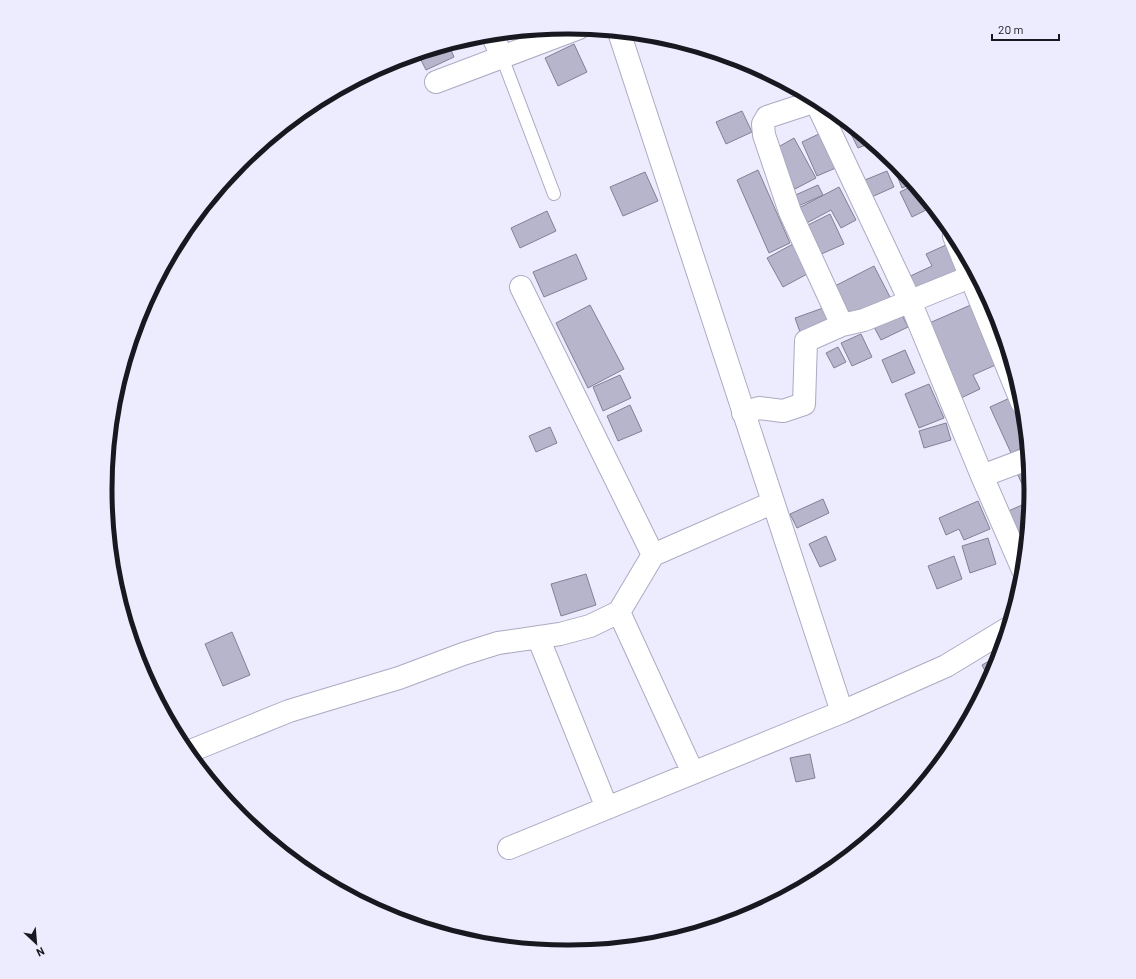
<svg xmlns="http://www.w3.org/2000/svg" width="1136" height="979" font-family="Barlow,sans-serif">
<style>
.building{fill:#b6b5cc;stroke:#818095}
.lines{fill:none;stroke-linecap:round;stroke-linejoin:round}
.lane-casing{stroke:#abaac1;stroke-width:14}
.street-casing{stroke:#abaac1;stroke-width:24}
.lane{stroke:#fff;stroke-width:12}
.street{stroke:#fff;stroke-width:22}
.rim{fill:none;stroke:#181820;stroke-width:5}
</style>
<rect width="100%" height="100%" fill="#edecff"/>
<path class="building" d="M574,44L587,72L558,86L545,58Z
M449,45L454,57L426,70L418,54Z
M742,111L752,132L726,144L716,122Z
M845,122L871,143L858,148Z
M823,132L838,167L817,176L802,142Z
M794,138L816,178L795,189L773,150Z
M758,170L790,243L769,253L737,180Z
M887,171L894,187L867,199L860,182Z
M902,171L912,184L902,188L896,173Z
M645,172L658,201L623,216L610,187Z
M818,185L823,195L796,207L791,197Z
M914,185L932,207L912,217L900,192Z
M839,187L856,220L841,228L831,210L803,225L795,210Z
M547,211L556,231L520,248L511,228Z
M830,214L844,244L819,255L806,226Z
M793,244L809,273L783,287L767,258Z
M946,245L958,272L913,293L906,278L932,266L926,254Z
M576,254L587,279L544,297L533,272Z
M874,266L890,297L849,318L833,287Z
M973,304L1000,363L973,375L980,389L961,398L927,324Z
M590,305L624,369L588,388L556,323Z
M823,308L829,322L800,332L795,318Z
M901,313L908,327L881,340L874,327Z
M861,334L872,357L852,366L841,343Z
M838,347L846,362L834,368L826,353Z
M905,350L915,373L892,383L882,360Z
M620,375L631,398L603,411L593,387Z
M929,384L944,418L919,428L905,394Z
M1012,397L1024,424L1026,446L1011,453L990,407Z
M630,405L642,431L618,441L607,416Z
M946,423L951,440L924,448L919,431Z
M550,427L557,443L536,452L529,436Z
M1028,465L1030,483L1023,486L1016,471Z
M823,499L829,513L797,528L790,514Z
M978,501L990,529L964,540L959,529L946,535L939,518Z
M1029,502L1026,530L1016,535L1006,512Z
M826,536L836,560L820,567L809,544Z
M988,538L996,564L970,573L962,546Z
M954,556L962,579L937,589L928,566Z
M586,574L596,605L561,616L551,584Z
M232,632L250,675L223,686L205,644Z
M998,656L995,667L989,679L982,665Z
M810,754L815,778L796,782L790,758Z"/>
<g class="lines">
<defs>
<path id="lane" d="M502,57L554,194"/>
<path id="street" d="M619,32L842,712L946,666L1007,629
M492,34L502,57
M436,82L579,28
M815,100L910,301L982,476L1023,570
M816,101L767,117L763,124L764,135L790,212L842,325L864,320L975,275
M954,236L1022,403
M521,287L653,555
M743,413L759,408L783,411L804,404L806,341L842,325
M982,476L1027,459
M619,612L693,773
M538,637L607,808
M188,752L289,711L399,678L463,654L498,643L560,634L590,626L619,612L653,555L772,503
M509,848L842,712"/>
</defs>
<use href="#lane" class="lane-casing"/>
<use href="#street" class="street-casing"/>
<use href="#lane" class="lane"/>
<use href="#street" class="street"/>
</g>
<path d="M0 0H1136V979H0ZM567 34H569A455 455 0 0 1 1024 489V490A455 455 0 0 1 569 945H567A455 455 0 0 1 112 490V489A455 455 0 0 1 567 34Z" fill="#edecff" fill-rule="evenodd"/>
<path class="rim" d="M567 34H569A455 455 0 0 1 1024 489V490A455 455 0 0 1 569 945H567A455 455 0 0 1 112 490V489A455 455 0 0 1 567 34Z"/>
<g transform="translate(36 943) rotate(154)" stroke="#edecff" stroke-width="3" paint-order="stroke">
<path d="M0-3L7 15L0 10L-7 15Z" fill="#181820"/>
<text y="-6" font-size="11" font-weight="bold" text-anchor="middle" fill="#181820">N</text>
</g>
<path d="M992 34v6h67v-6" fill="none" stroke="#181820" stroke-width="2"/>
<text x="998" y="34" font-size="12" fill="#181820" stroke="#edecff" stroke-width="3" paint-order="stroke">20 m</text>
</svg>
